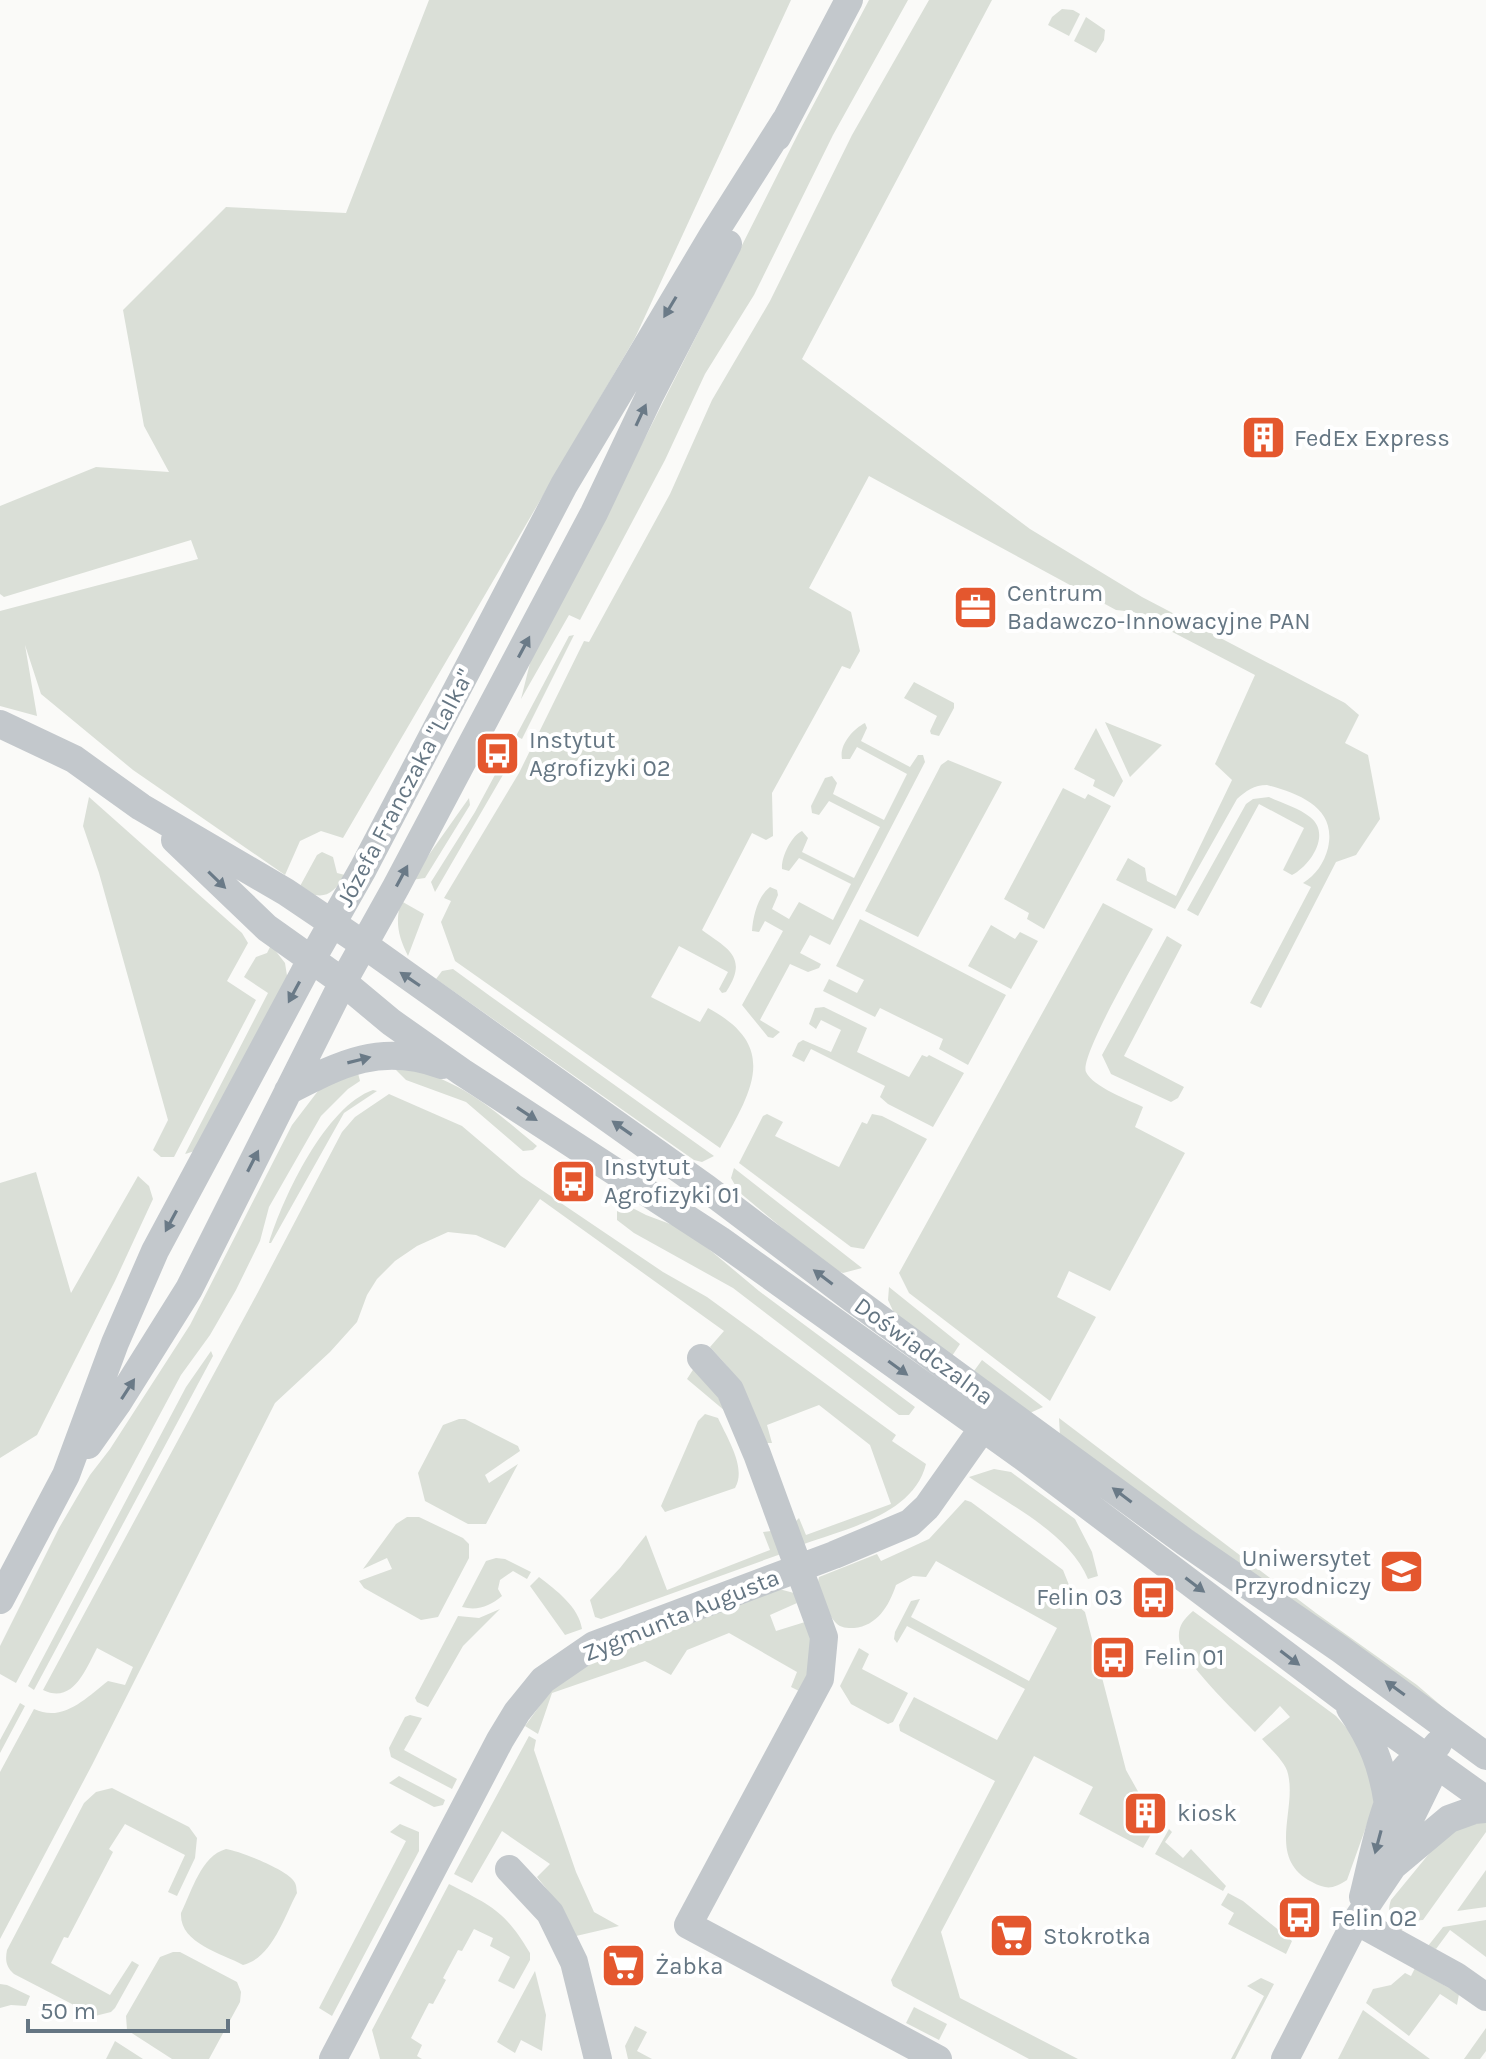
<svg xmlns="http://www.w3.org/2000/svg" width="1486" height="2059" font-family="Karla,sans-serif">
<style>
.green{fill:#dadfd7}
.lines{fill:none;stroke-linecap:round;stroke-linejoin:round}
.minor{stroke:#c3c8cc;stroke-width:28}
.oneway{fill:#6a7a87}
.labels{text-anchor:middle;dominant-baseline:central;stroke-width:8;stroke-linejoin:round;paint-order:stroke}
.poi-label{font-size:24px;fill:#657683;stroke:#fff;text-anchor:start}
.street-label{font-size:24px;fill:#657683;stroke:#fff}
</style>
<rect width="100%" height="100%" fill="#fafaf8"/>
<path class="green" d="M429,0H791L635,338L343,838L321,831L300,841L285,875L133,770L41,694L25,645L37,716L0,706V611L198,559L191,540L4,597L0,594V506L96,467L169,472L144,426L123,310L226,207L346,213Z
M869,0H908L833,135L754,295L705,374L665,460L580,620L569,615L521,699L533,651L646,436L800,130Z
M929,0H992L802,359L1030,529L1142,597L1345,703L1359,715L1345,743L1368,755L1380,819L1356,855L1336,862L1261,1008L1250,1003L1311,887L1303,883C1316,875 1324,863 1328,848C1337,808 1300,794 1267,785C1254,785 1246,791 1237,799L1175,909L1116,880L1128,858L1145,868L1147,881L1176,896L1232,780L1215,764L1255,675L1134,612L1116,610L869,476L809,588L851,612L860,651L850,669L842,666L772,793L773,836L766,840L752,833L702,930C728,949 749,957 726,992L722,993L719,989L728,972L679,946L651,997L700,1022L708,1008C781,1047 751,1092 720,1148L455,961L441,922L451,901L444,898L519,773L584,641L589,642L670,494L712,400L770,301L852,135Z
M1062,9L1073,10L1080,14L1069,36L1048,25L1052,17Z
M1086,17L1105,30L1104,40L1096,53L1074,41Z
M574,635L522,739L516,736L569,636Z
M914,682L954,703V708L939,736L931,734L930,731L937,716L904,698Z
M1105,722L1162,745L1130,777Z
M865,723L867,728L861,741L910,767L918,755H923L925,762L830,945L810,935L800,953L821,964L819,968L808,972L790,964L760,1020L780,1032L773,1038L768,1037L742,1005L783,931L765,921L759,932L752,931C753,916 758,896 770,887L777,890L778,895L772,909L789,919L799,902L833,920L851,884L799,858L789,871L782,869C781,857 792,835 802,831L808,838L802,852L854,878L880,827L829,801L819,815L812,813L811,806L825,778L832,776L837,783L833,794L884,820L907,774L857,747L850,759H842C839,745 853,729 865,723Z
M1096,728L1123,781L1114,797L1093,786L1095,780L1074,769Z
M504,758L511,761L435,892L431,882L475,812Z
M948,760L1002,782L918,937L865,911L941,765Z
M1063,788L1085,799L1088,794L1111,806L1044,929L1027,919L1029,913L1004,899Z
M89,797L242,933L248,943L227,981L256,1000L174,1157H161L153,1150L168,1120L99,873L83,826Z
M1269,797C1282,803 1299,808 1310,817C1332,834 1310,866 1292,875L1283,870L1304,828L1259,804L1198,916L1187,910L1246,804L1253,799Z
M469,798L470,805L425,878L411,880Z
M322,852L333,857L337,873L345,875C332,897 321,901 299,888L317,855Z
M401,901L424,914L408,956C398,936 395,922 401,901Z
M1103,903L1153,929C1142,950 1079,1057 1086,1072C1093,1087 1129,1100 1143,1107L1135,1127L1185,1153L1110,1291L1069,1271L1057,1297L1096,1317L1050,1401L909,1293L899,1273Z
M860,919L1006,995L968,1065L939,1049L943,1039L880,1008L875,1017L823,991L829,979L857,993L864,980L836,966Z
M991,925L1015,939L1020,932L1038,941L1011,989L968,966Z
M1167,936L1182,945L1124,1056L1184,1087L1178,1098L1171,1102L1111,1074L1102,1055Z
M271,945L285,963L288,982L195,1151L185,1154L268,993L244,977L256,957L267,953Z
M453,969L490,996L714,1156L702,1162L694,1160L436,979L442,971Z
M824,1007L867,1028L857,1052L909,1077L922,1055L927,1057L929,1055L964,1073L933,1127L888,1104L880,1097L885,1086L811,1049L804,1062L792,1056L798,1043L803,1040L831,1052L841,1030L821,1020L816,1029L809,1024L815,1008Z
M390,1064C456,1076 487,1104 537,1146L533,1150L523,1151L466,1102L406,1080Z
M357,1069L360,1081L348,1089L321,1116L269,1207L260,1241L236,1290L210,1335L181,1375L16,1683L0,1674V1646L59,1528L90,1475L110,1449L190,1325L292,1125L321,1087Z
M373,1090L377,1091L344,1113L271,1243H269C283,1197 326,1106 373,1090Z
M389,1094L462,1126L521,1176L663,1272L707,1297L896,1435L892,1441L926,1464C914,1514 846,1529 804,1544L795,1522L799,1518L806,1535L891,1504L870,1445L819,1405L767,1425L772,1443H763L727,1366L710,1347L724,1331L540,1199L505,1248L476,1235L448,1232L417,1246L395,1261L377,1279L367,1295L357,1322L330,1352L275,1403L92,1765L0,1939V1772L34,1709C63,1723 86,1698 108,1681L125,1685L133,1667L97,1648C86,1669 73,1705 43,1690L257,1294L342,1132L355,1117Z
M767,1114L783,1122L775,1136L839,1167L862,1122L867,1124L872,1114L882,1116L927,1139L864,1249L851,1247L739,1163L763,1116Z
M734,1168L862,1268L843,1273L830,1268L739,1192L731,1178Z
M36,1172L71,1293L138,1176L149,1186L153,1199L115,1281L37,1435L0,1458V1183Z
M621,1202L646,1215L686,1230L759,1291L915,1407L909,1415H899L733,1288L634,1233L617,1220V1208Z
M889,1287L960,1344L952,1356L894,1313L888,1300Z
M211,1351L213,1356L34,1690L28,1686L186,1387Z
M982,1360L1043,1407L1030,1413L974,1371Z
M698,1362L705,1370L725,1411L687,1379Z
M705,1414L718,1418C727,1438 747,1468 735,1488L665,1512L661,1506L698,1421Z
M1059,1418L1316,1613L1417,1685L1459,1721L1060,1436Z
M459,1419H465L518,1446L520,1451L485,1475L489,1483L518,1464L486,1524H468L425,1501L418,1473L443,1425Z
M994,1469L1011,1472L1075,1519L1092,1552L1098,1576L1088,1579C1070,1534 1008,1504 969,1477Z
M965,1500L971,1502L1063,1570L1077,1605L1085,1612L1126,1770L1145,1804L1138,1812L1147,1822L1155,1815L1159,1820L1143,1848L1079,1814L1093,1787L1034,1756L941,1932L960,1998L1078,2059H1029L893,1986L891,1980L995,1781L900,1731L899,1725L914,1697L997,1740L1025,1689L907,1626L897,1643L894,1639L895,1632L911,1601L920,1599L911,1617L1029,1681L1057,1628L936,1561L926,1577L913,1576L896,1585C889,1606 877,1626 854,1628C847,1628 841,1628 836,1623C832,1619 828,1612 825,1607C819,1596 816,1589 819,1577L877,1554L881,1561L929,1539Z
M407,1517H419L463,1538L469,1544V1558L438,1617L421,1620L364,1588L359,1581L392,1569L387,1558L363,1569L396,1524Z
M771,1531L781,1554L601,1619L595,1617L590,1600L620,1568L646,1535L667,1590L770,1550L763,1532Z
M496,1558L505,1559L531,1572L527,1579L513,1571L500,1580L498,1589L502,1596C490,1606 478,1611 462,1607L486,1561Z
M539,1577C556,1590 579,1607 582,1629L565,1635L530,1586Z
M779,1589L794,1593L797,1603L770,1615L776,1631L805,1622L815,1625L805,1694L791,1687L797,1672L729,1633L687,1650L671,1675L645,1661L552,1693L538,1734L525,1726L552,1689L587,1664Z
M500,1609L463,1646L428,1707L417,1702L415,1698L458,1616L479,1618Z
M1193,1611L1336,1716L1360,1743L1376,1799L1347,1880C1333,1889 1327,1890 1312,1882C1266,1858 1297,1811 1288,1774C1286,1762 1270,1749 1262,1739L1290,1717L1280,1706L1255,1732C1238,1714 1180,1660 1179,1638C1178,1626 1184,1619 1193,1611Z
M859,1648L869,1654L862,1669L908,1693L893,1722L888,1724L851,1704L840,1686Z
M20,1703L25,1706L0,1753V1740Z
M410,1715L422,1718L404,1750L457,1779L452,1789L391,1757L389,1748L405,1717Z
M529,1736L536,1740L534,1750L576,1872L594,1912L619,1926L576,1936L549,1892L537,1877L550,1864L502,1831L472,1883L454,1874Z
M399,1776L445,1800L443,1805L434,1807L389,1783Z
M112,1788L189,1827L197,1838L195,1858L177,1896L168,1892L185,1855L125,1824L109,1849L113,1852L68,1938L64,1937L51,1963L110,1995L132,1961L139,1965L115,2008L111,2012L95,2016L14,1974C6,1967 5,1960 7,1950L84,1803L96,1792Z
M1486,1820V1832L1423,1920L1410,1921L1400,1932C1392,1921 1386,1914 1391,1900L1451,1827Z
M400,1824L419,1832V1851L332,2016L319,2008L406,1841L390,1832Z
M1169,1829L1172,1832L1165,1842L1183,1858L1191,1849L1226,1886L1223,1891L1155,1854Z
M226,1849C240,1851 285,1869 293,1880C297,1885 296,1887 297,1893C284,1917 272,1958 243,1965C221,1953 179,1943 181,1913C192,1891 201,1856 226,1849Z
M1486,1870V1907L1457,1911Z
M449,1884C492,1906 505,1911 530,1953V1960L514,1989L498,1981L510,1957L490,1946L493,1938L474,1929L462,1951L458,1950L443,1978L446,1980L433,2004L429,2003L411,2038L422,2045L417,2056L422,2059H380L372,2030Z
M1228,1893L1243,1901L1292,1941L1286,1954L1228,1924L1234,1913L1221,1905Z
M1486,1920V1957L1450,1930L1436,1949L1428,1946L1443,1927Z
M173,1952H180L237,1982L241,1992L240,2002L209,2059H172L127,2030L126,2016L160,1957Z
M1415,1968L1459,1994L1457,2005L1440,1994L1409,2036L1366,2003L1373,1989L1391,1985L1405,1973L1411,1976Z
M535,1971L546,2015L542,2051L521,2040L515,2053L497,2042Z
M1261,1978L1274,1984L1235,2059H1231L1264,1996L1247,1986Z
M0,1984L7,1985L30,1996L26,2006L11,2005L0,2008Z
M914,2007L947,2024L939,2040L906,2023Z
M1363,2010L1430,2059H1338Z
M635,2026L647,2032L637,2051L652,2059H628L625,2046Z
M1486,2028V2051L1480,2059H1464Z
M115,2041L143,2059H106Z"/>
<g class="lines">
<path class="minor" d="M777,137L849,0
M0,724L74,759L141,807L286,892L363,944L706,1188L853,1299L1185,1542L1340,1649L1486,1756
M175,840L267,928L343,982L391,1022L462,1072L720,1240L835,1322L1022,1456L1342,1697L1486,1800
M288,1091C342,1063 381,1043 442,1065
M701,1358L730,1390L757,1454L824,1637L820,1679L688,1925L938,2059
M88,1445L117,1404L189,1289L343,982L396,887L594,513L650,395L728,244
M0,1600L66,1475L115,1343L155,1251L304,973L363,869L564,485L713,235L785,121
M1350,1708C1372,1740 1382,1765 1388,1804
M1393,1866L1400,1839L1429,1780L1431,1771L1429,1757
M509,1869L550,1913L574,1962L598,2059
M1363,1897C1373,1858 1382,1803 1404,1770C1413,1757 1425,1762 1438,1744
M1356,1921L1456,1976L1486,1997
M333,2059L500,1740L517,1712L543,1680L594,1645L834,1555L910,1523L927,1507L992,1415
M1285,2059L1356,1921L1393,1866L1449,1819L1474,1810L1486,1809"/>
</g>
<defs><path id="oneway-solid" d="M-6-.8H1V-3.2L6.5 0L1 3.2V.8H-6Z" transform="scale(2)"/></defs>
<g class="oneway">
<use href="#oneway-solid" transform="translate(670 307) rotate(121)"/>
<use href="#oneway-solid" transform="translate(641 415) rotate(-65)"/>
<use href="#oneway-solid" transform="translate(524 647) rotate(-62)"/>
<use href="#oneway-solid" transform="translate(402 876) rotate(-62)"/>
<use href="#oneway-solid" transform="translate(217 880) rotate(44)"/>
<use href="#oneway-solid" transform="translate(410 979) rotate(-146)"/>
<use href="#oneway-solid" transform="translate(294 992) rotate(118)"/>
<use href="#oneway-solid" transform="translate(359 1060) rotate(-14)"/>
<use href="#oneway-solid" transform="translate(527 1114) rotate(33)"/>
<use href="#oneway-solid" transform="translate(622 1128) rotate(-145)"/>
<use href="#oneway-solid" transform="translate(253 1161) rotate(-63)"/>
<use href="#oneway-solid" transform="translate(171 1221) rotate(118)"/>
<use href="#oneway-solid" transform="translate(823 1277) rotate(-143)"/>
<use href="#oneway-solid" transform="translate(898 1368) rotate(36)"/>
<use href="#oneway-solid" transform="translate(128 1389) rotate(-57)"/>
<use href="#oneway-solid" transform="translate(1122 1495) rotate(-143)"/>
<use href="#oneway-solid" transform="translate(1195 1585) rotate(37)"/>
<use href="#oneway-solid" transform="translate(1290 1658) rotate(37)"/>
<use href="#oneway-solid" transform="translate(1395 1688) rotate(-144)"/>
<use href="#oneway-solid" transform="translate(1378 1842) rotate(105)"/>
</g>
<defs>
<symbol id="building-square" viewBox="-11 -11 22 22"><rect x="-9" y="-9" width="18" height="18" rx="4" fill="#e4572e" stroke="#fff"/><path d="M-4-6H4V6H1V3H-1V6H-4ZM-2.5-4.3h1.7v1.8h-1.7ZM.8-4.3h1.7v1.8H.8ZM-2.5-1h1.7V.8h-1.7ZM.8-1h1.7V.8H.8Z" fill="#fff"/></symbol>
<symbol id="office-square" viewBox="-11 -11 22 22"><rect x="-9" y="-9" width="18" height="18" rx="4" fill="#e4572e" stroke="#fff"/><path d="M-6-3h4V-5.5h4V-3h4V5H-6ZM-1-4.5V-3h2v-1.5ZM-6 0V1H6V0Z" fill="#fff"/></symbol>
<symbol id="bus-square" viewBox="-11 -11 22 22"><rect x="-9" y="-9" width="18" height="18" rx="4" fill="#e4572e" stroke="#fff"/><path d="M-5-6H5V4H4V6H2V4H-2V6H-4V4H-5ZM-3.5-4V0h7V-4ZM-3.5 1.2v1.5H-2V1.2ZM2 1.2v1.5H3.5V1.2Z" fill="#fff"/></symbol>
<symbol id="university-square" viewBox="-11 -11 22 22"><rect x="-9" y="-9" width="18" height="18" rx="4" fill="#e4572e" stroke="#fff"/><path d="M0-5L7-2L0 1L-7-2ZM-4 1L0 2.5L4 1V4Q0 6-4 4Z" fill="#fff"/></symbol>
<symbol id="supermarket-square" viewBox="-11 -11 22 22"><rect x="-9" y="-9" width="18" height="18" rx="4" fill="#e4572e" stroke="#fff"/><path d="M-6-5.5h2.5l.6 2H6L4.5 2H-2.5L-4.4-4H-6ZM-1.5 3.2a1.3 1.3 0 1 0 .1 0ZM3 3.2a1.3 1.3 0 1 0 .1 0Z" fill="#fff"/></symbol>
</defs>
<g fill-rule="evenodd">
<use href="#building-square" x="1238" y="412" width="51" height="51"/>
<use href="#office-square" x="950" y="582" width="51" height="51"/>
<use href="#bus-square" x="472" y="728" width="51" height="51"/>
<use href="#bus-square" x="548" y="1156" width="51" height="51"/>
<use href="#university-square" x="1376" y="1546" width="51" height="51"/>
<use href="#bus-square" x="1128" y="1572" width="51" height="51"/>
<use href="#bus-square" x="1088" y="1632" width="51" height="51"/>
<use href="#building-square" x="1120" y="1788" width="51" height="51"/>
<use href="#bus-square" x="1274" y="1892" width="51" height="51"/>
<use href="#supermarket-square" x="986" y="1910" width="51" height="51"/>
<use href="#supermarket-square" x="598" y="1940" width="51" height="51"/>
</g>
<g class="labels">
<g class="poi-label">
<text x="1294" y="438">FedEx Express</text>
<text x="1007" y="593">Centrum<tspan x="1007" dy="28">Badawczo-Innowacyjne PAN</tspan></text>
<text x="529" y="740">Instytut<tspan x="529" dy="28">Agrofizyki 02</tspan></text>
<text x="604" y="1167">Instytut<tspan x="604" dy="28">Agrofizyki 01</tspan></text>
<text x="1371" y="1558" text-anchor="end">Uniwersytet<tspan x="1371" dy="28">Przyrodniczy</tspan></text>
<text x="1123" y="1597" text-anchor="end">Felin 03</text>
<text x="1144" y="1657">Felin 01</text>
<text x="1177" y="1813">kiosk</text>
<text x="1331" y="1918">Felin 02</text>
<text x="1043" y="1936">Stokrotka</text>
<text x="655" y="1966">Żabka</text>
</g>
<g class="street-label">
<text transform="translate(405 788) rotate(-62)">Józefa Franczaka "Lalka"</text>
<text transform="translate(924 1351) rotate(36)">Doświadczalna</text>
<text transform="translate(681 1615) rotate(-22)">Zygmunta Augusta</text>
</g>
</g>
<path d="M28 2019v12h200v-12" fill="none" stroke="#657683" stroke-width="4"/>
<text x="40" y="2019" font-size="24" fill="#657683" stroke="#ffffff" stroke-width="6" paint-order="stroke">50 m</text>
</svg>
